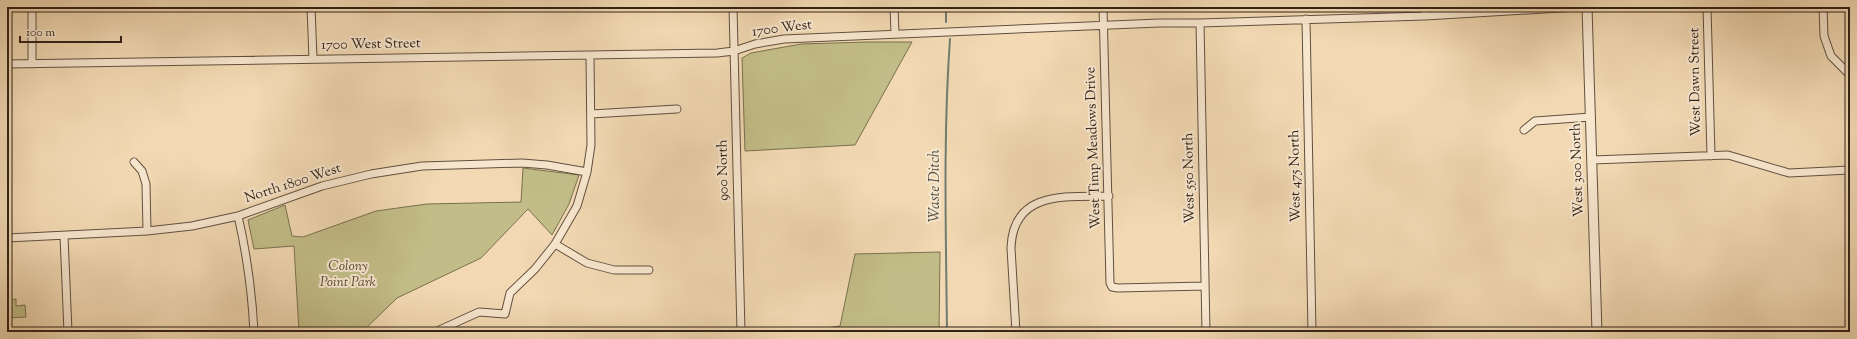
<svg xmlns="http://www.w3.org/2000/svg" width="1857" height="339" font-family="'Sorts Mill Goudy',serif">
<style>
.green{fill:#c2bd88;stroke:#7a7050}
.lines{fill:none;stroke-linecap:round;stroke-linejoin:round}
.stream{stroke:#717d71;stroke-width:2}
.minor-casing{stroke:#61503f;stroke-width:9}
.tertiary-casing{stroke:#61503f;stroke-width:11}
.minor{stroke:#f7e6ce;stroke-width:7}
.tertiary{stroke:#f7e6ce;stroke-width:9}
.labels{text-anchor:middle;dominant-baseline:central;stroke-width:4;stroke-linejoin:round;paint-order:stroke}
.street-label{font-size:14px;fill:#312218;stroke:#f7e6ce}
.park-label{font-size:14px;font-style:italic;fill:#554934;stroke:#f7e6ce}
.water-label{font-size:15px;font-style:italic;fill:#515044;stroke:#f7e6ce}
</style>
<rect width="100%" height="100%" fill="#f2d9b3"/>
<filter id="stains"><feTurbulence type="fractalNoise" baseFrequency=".005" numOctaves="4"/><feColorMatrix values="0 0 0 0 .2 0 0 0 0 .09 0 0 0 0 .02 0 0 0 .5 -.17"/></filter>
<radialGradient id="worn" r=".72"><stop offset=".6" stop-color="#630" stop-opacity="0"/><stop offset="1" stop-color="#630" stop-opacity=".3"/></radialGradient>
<path class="green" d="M867,42H912L855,145L745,151L742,58L751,53L801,44Z
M523,168L579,175L569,204L552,235L528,209L481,258L397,298L362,332H299L294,246L254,249L248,220L285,205L292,236L303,237L376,211L427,204L521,202Z
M940,252L939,332H798L840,326L855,254Z
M16,299V306L25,305L26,317L7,318V300Z"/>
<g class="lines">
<path class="stream" d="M946,7V22
M947,332C946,234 943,137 950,39"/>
<defs>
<path id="minor" d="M32,7V64
M311,7L313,59
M733,7L741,332
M894,7L895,34
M1103,7L1110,283L1112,287L1118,288L1205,286
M1424,7L1425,16
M1707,7L1711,156
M1823,7L1824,36L1831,56L1850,75
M1306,19L1312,332
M1200,23L1206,332
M7,64L717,53L734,51L755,44L784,39L1159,23H1200L1425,16L1577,7
M591,114L677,109
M1524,130L1535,121L1591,117
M1592,160L1728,155L1789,173L1850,170
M134,162L142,171L146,184L147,231
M238,216C247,255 252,292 254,332
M64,236L68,332
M7,238L147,231L192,226L238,216L322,186L371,174L422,166L522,163L547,165L587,172
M555,244L587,263L614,270H649
M435,332L479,312L505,314L510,293L535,269L555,244L577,206L587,172L591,145L590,56
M1016,332L1011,248C1013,190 1066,197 1109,196"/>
<path id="tertiary" d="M1587,7L1597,332"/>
</defs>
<use href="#minor" class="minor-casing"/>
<use href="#tertiary" class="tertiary-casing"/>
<use href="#minor" class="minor"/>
<use href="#tertiary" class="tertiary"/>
</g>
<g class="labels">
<g class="street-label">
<text transform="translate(782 29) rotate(-7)">1700 West</text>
<text transform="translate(371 45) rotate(-1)">1700 West Street</text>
<text transform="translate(1696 82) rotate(-91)">West Dawn Street</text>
<text transform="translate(1094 148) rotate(-92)">West Timp Meadows Drive</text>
<text transform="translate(724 170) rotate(-91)">900 North</text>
<text transform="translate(1578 170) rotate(-92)">West 300 North</text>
<text transform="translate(1296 176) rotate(-91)">West 475 North</text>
<text transform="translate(1190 178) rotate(-91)">West 550 North</text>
<text transform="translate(293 184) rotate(-18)">North 1800 West</text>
</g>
<g class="park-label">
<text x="348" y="267">Colony<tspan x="348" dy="16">Point Park</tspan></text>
</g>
<g class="water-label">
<text transform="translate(935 186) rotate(-90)">Waste Ditch</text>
</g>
</g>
<rect width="1857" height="339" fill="none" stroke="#f2d9b3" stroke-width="24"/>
<rect x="8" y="8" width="1841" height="323" fill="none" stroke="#312218" stroke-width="2"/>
<rect x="12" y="12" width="1833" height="315" fill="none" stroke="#312218"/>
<path d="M20 36v6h101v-6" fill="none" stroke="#312218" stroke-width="2"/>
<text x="26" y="36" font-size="12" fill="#312218" stroke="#f7e6ce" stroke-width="3" paint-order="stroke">100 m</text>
<rect width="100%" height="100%" filter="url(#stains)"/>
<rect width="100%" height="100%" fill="url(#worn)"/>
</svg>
